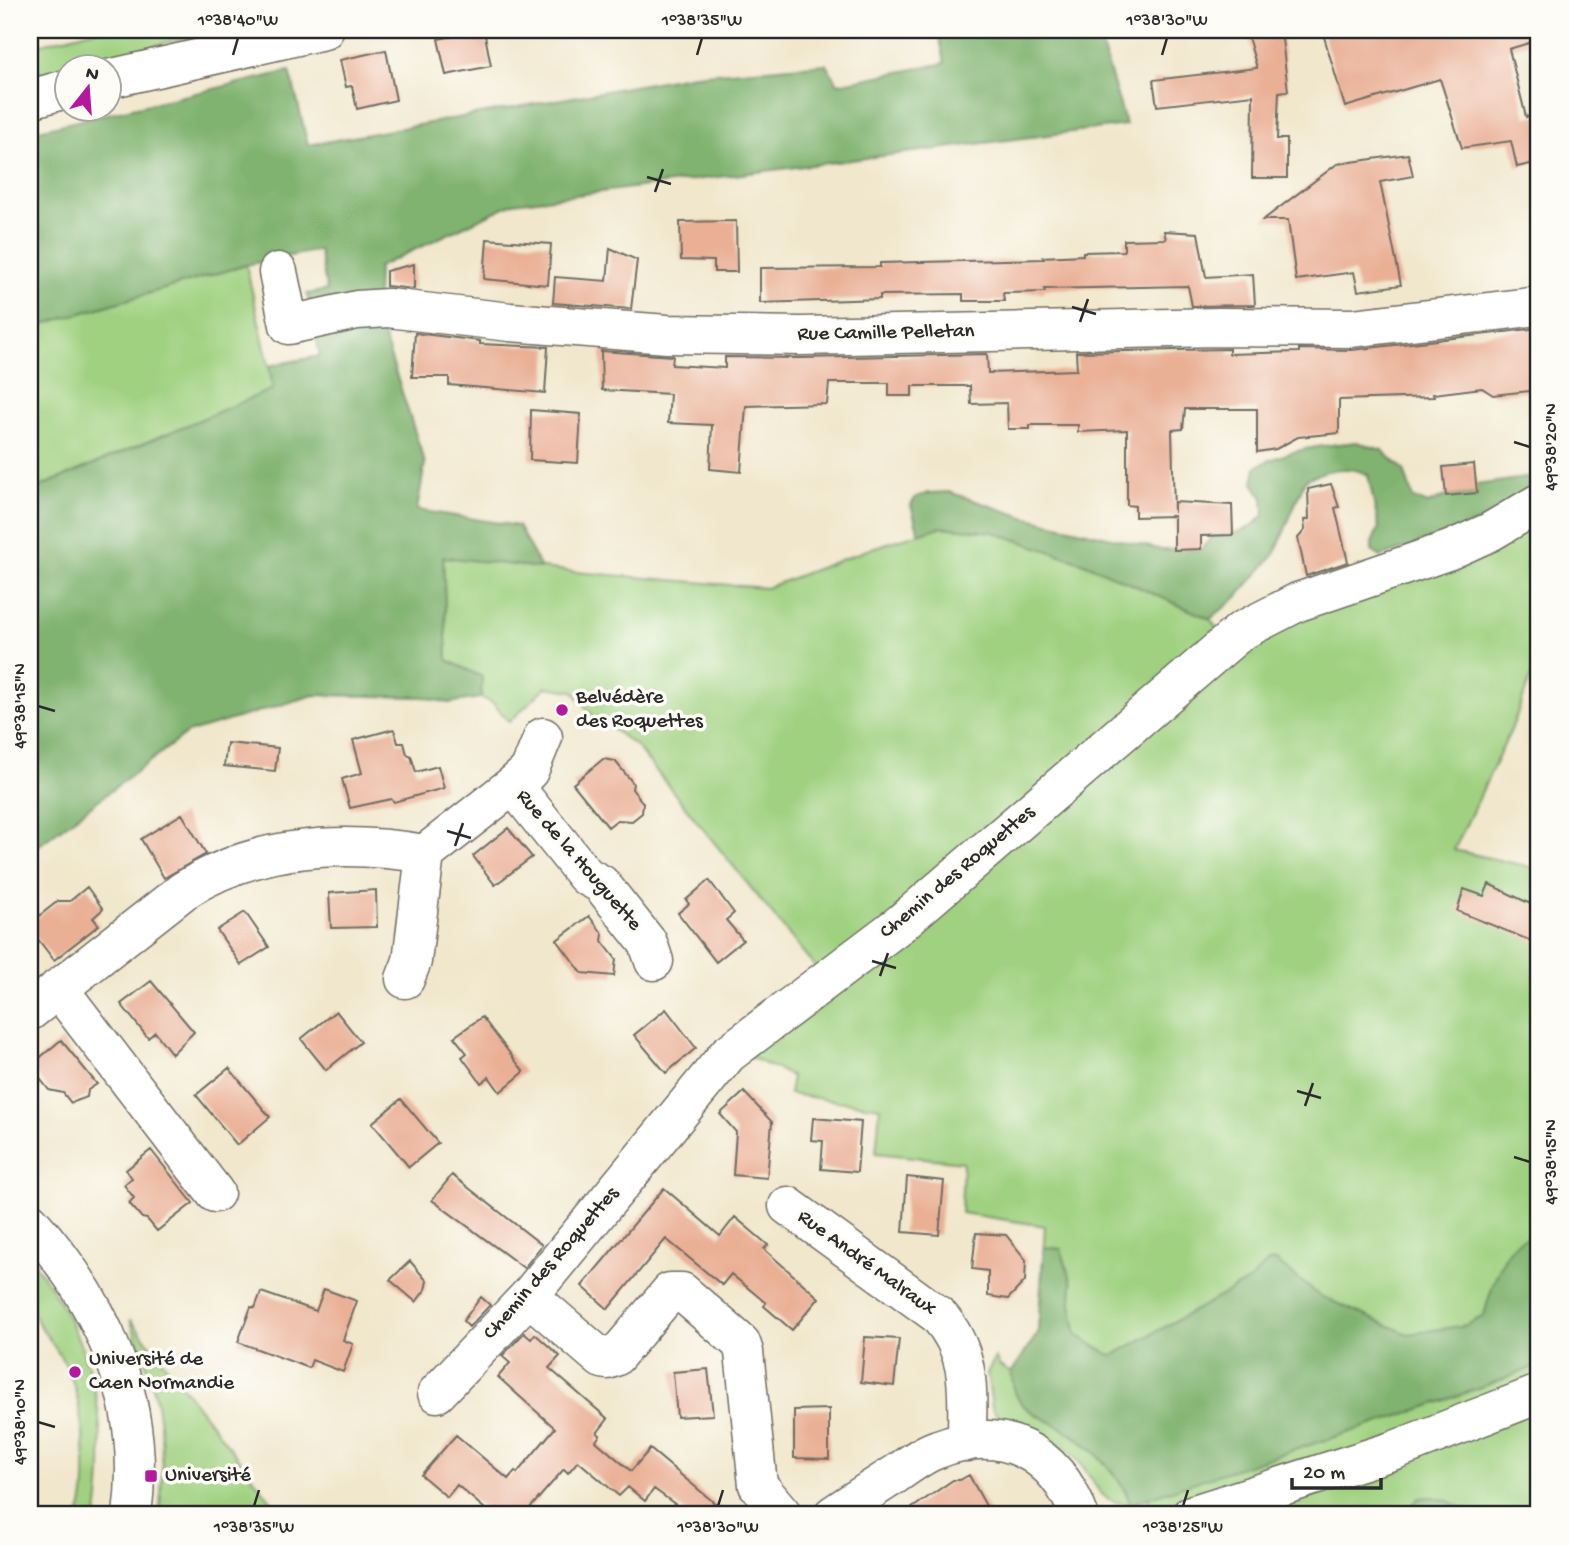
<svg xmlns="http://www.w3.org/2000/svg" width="1569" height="1545" font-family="'Gochi Hand',sans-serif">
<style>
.green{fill:#a0d181;stroke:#667e56;stroke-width:2}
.forest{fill:#80b36f;stroke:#566f4d;stroke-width:2}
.building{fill:#eab096}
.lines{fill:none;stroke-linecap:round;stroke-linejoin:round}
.minor-casing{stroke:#706d63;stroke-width:41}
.minor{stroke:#fff;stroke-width:38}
.ticks{fill:none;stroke:#2b2b2b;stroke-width:2.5}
.poi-dot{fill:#b5179e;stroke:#fdfcf7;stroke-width:2.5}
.labels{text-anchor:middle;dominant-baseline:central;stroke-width:7;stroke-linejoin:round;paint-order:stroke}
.street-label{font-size:21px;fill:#2b2b2b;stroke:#fdfcf7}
.poi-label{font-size:21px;fill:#2b2b2b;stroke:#fdfcf7;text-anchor:start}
.neatline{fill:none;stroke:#2b2b2b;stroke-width:2.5}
.ticks-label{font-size:18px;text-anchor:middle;fill:#2b2b2b}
</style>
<rect width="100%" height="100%" fill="#fdfcf7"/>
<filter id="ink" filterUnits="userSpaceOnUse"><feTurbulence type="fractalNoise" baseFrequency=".0143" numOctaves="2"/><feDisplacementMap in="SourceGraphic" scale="14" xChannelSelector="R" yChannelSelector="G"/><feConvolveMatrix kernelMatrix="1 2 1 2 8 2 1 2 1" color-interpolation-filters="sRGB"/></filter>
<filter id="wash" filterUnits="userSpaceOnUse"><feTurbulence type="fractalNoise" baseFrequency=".00686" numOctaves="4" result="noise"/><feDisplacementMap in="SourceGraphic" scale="28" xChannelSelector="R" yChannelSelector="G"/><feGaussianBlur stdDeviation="1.57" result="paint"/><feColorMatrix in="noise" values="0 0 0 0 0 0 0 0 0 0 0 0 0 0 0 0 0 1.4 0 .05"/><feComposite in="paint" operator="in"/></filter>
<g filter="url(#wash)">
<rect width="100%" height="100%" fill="#f1e7cc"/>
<path class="green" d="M96,30H217L30,76V47Z
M246,265L269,366L320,356L317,338L371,324L274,389L30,491V328Z
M1539,516V655L1511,730L1454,850L1539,869V1515H1154L1117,1417L1038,1333L1045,1226L961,1213L963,1162L876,1153L880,1107L789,1094L792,1076L746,1055L816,968L636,746L591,714L573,691L546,687L509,722L493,703L481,698L482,677L447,660L443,556L575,572L766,588L875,547L940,527L993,532L1082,562L1210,619L1219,631Z
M30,1258C92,1339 111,1415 97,1515H79C92,1485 82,1396 67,1367C60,1353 32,1317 30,1307C27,1292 30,1274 30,1258Z
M130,1319L282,1515H159C164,1472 164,1429 153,1386C147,1364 137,1341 130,1319Z
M995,1358L1000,1366L1011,1373C1020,1420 1047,1412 1077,1437C1099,1455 1121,1478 1131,1504C1102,1502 1100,1493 1086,1471C1079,1459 1066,1449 1054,1441C1046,1435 1035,1430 1025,1427C1016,1424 1007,1424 999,1419L992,1407L987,1373Z"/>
<path class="forest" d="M938,30H1097L1126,125L513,203L378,267L377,299L382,331L425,463L417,510L518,526L541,568L443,557L447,660L482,677L481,698L448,703L424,697L314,695L187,733L30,852V491L273,389L269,366L320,356L307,294L327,290L319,250L246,265L30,328V132L290,71L308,145L694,75L826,64L838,84L945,63Z
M1356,442L1382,450L1404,470L1413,498L1428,504L1446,496L1477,493L1476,485L1539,476V491L1487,519L1381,557L1372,551V543L1379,527L1368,475C1348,464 1324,470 1305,480L1275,554L1236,598L1210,619L1082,562L993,532L940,527L919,534L911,505L916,497L929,493L949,492L1024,517L1162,550L1201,549L1213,536C1232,535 1251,531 1264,515L1263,498L1253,483L1256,467C1289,449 1319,446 1356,442Z
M1539,1235V1365C1406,1419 1266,1456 1131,1504C1118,1471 1089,1443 1058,1426C1046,1419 1030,1414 1021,1403C1014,1395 1013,1383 1011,1373L1038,1333L1044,1247L1061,1249L1072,1283L1071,1304L1077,1335L1112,1356L1250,1280L1268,1262L1276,1261L1320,1296L1408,1334L1466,1325L1484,1316C1489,1296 1502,1248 1523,1239C1528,1237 1534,1236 1539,1235Z
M1432,1497L1448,1501L1476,1515H1368L1378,1509L1406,1511L1419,1498Z"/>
<g id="blocks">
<path class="building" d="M484,30L491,66L446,75L438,39Z
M1246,30H1281L1288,91L1279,92L1277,139H1287V178H1252L1253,95L1157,106L1153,80L1257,68Z
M1322,30H1539V40L1509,49L1526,117L1539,115V162L1517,167L1511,141L1462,148L1440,79L1345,107Z
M386,50L396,100L357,109L352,86L346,87L340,60Z
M1408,154L1413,176L1380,182L1401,285L1358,291L1354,272L1296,280L1288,220H1263L1337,164Z
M736,221L737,272H714V261L681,260L680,222Z
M1164,231L1198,233L1206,277L1253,274L1255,305L1192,306L1188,286L1044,289L1045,292L1003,293L1004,301H963V294L880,295V299L760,303V268L880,267V263L1044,259L1043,257L1083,255V252L1124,251V240L1166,239Z
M487,239L551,244L548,285L484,279Z
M610,248L637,260L631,309L553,303L555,277L607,281Z
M414,264V289L386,286V271Z
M1539,328V390L1493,395L1482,388L1433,394L1434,397L1339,400V433L1298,437L1276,449L1257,452V409H1185L1183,429L1172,430L1174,513V502L1232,505L1233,535L1201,536V549L1174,550V516L1135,517V506L1127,505V430L1078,432V425H1030V429H1008L1007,403L971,404L970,386H912V396H889V383H829L827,404L746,406L741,472L710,469L712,425L668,423L670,394L602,390L601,351L673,356L672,365L725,368V357L801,358L987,354L988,373L1077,370L1076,352L1229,349V354L1299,352V349L1352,350Z
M415,333L480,341V344L548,347L545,393L449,385V377H412Z
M531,410L581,414L578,463L530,460Z
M1474,464L1477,493L1446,496L1443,467Z
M1331,484L1339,507L1335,508L1348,562L1306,576L1298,538L1305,530L1304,520L1309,519L1308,489Z
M394,729L398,743H404L407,754L411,756L416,772L438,766L444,788L394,802L391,799L350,808L342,779L362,773L353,740Z
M227,743L278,748L275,771L224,766Z
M603,759L615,761L633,783L632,789L643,803L642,813L632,821L617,820L608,827L573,784Z
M182,814L206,854L164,878L141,839Z
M508,828L532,857L495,885L473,856Z
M709,880L734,913L726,920L743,940L716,962L678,913L689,904L686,900Z
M1489,884L1539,908V944L1457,911L1464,889L1484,896Z
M87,887L103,909L93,918L99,925L54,960L30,929V923L58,901H70Z
M376,890L377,927L331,928L329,893Z
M245,912L269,947L241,965L217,930Z
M589,916L603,934L602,941L616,959L614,976L582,973L557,940Z
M151,981L194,1032L172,1054L155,1032L148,1038L121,1004Z
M666,1009L696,1048L666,1073L634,1035Z
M336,1011L361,1042L326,1070L301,1039Z
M482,1017L524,1072L500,1092L489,1077L481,1083L462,1057L467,1053L454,1037Z
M61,1040L97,1084L88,1090L87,1097L71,1103L63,1093L49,1090L30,1066Z
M229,1068L270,1117L237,1145L196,1095Z
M744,1092L772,1122L767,1178L733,1175L736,1132L720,1114Z
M401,1099L438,1143L409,1167L372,1123Z
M813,1118L861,1122L857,1172L821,1169L823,1141L811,1140Z
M151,1150L193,1203L157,1231L147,1219L142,1218L129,1203L134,1198L124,1185L132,1178L126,1170Z
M452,1175L542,1245L524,1268L432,1200Z
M907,1177L944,1181L939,1235L903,1232Z
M664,1188L720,1236L735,1217L768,1245L764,1249L819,1298L792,1330L764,1306L766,1303L731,1274L722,1285L666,1239L608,1309L582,1286Z
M976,1233L1006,1235L1026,1260L1025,1281L1008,1299L988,1296V1271L972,1269Z
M410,1261L427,1281L425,1290L416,1302L390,1280Z
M324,1289L357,1301L343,1340L353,1344L343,1372L312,1360L309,1368L238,1342L251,1307L255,1308L261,1292L316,1311Z
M481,1297L490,1305L469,1327L463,1321Z
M524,1333L531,1339L535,1334L560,1356L549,1368L608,1419L597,1433L600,1435L596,1441L631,1471L650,1449L729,1515H690L654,1489L645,1501L628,1487L619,1496L578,1461L568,1473L564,1469L524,1515H492L457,1485L447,1497L421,1475L456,1435L508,1479L515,1471L517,1473L555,1428L498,1377L510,1363L502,1356Z
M865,1337L899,1339L894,1386L861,1382Z
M708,1369L713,1415L677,1417L673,1372Z
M829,1409V1459L794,1458V1410Z
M969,1475L991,1515H902L953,1480H960Z"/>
</g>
</g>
<g filter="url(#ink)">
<use href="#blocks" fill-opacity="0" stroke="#706d63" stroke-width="2"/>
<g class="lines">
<defs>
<path id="minor" d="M108,79L324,30
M30,99L66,89
M278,272L289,325L357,310L388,308L510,322L667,334L801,336L1219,327L1352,328L1539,306
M513,785L529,771L543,737
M405,979L412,961L425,854
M58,988L215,1193
M30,1011L183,891C256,844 341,840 425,854L513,785L586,876L601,884L648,943L654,961
M788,1206L938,1315C973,1354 967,1393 967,1442
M30,1222C104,1303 147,1404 132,1515
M529,1296L602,1359L607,1360L615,1357L670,1292H682L741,1343L744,1352L758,1485L783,1515
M437,1393L529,1296L728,1054L900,924L1241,631L1298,602L1450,550L1490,532L1539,503
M833,1515C854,1501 875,1487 896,1474C909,1465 923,1454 938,1449C1002,1424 1056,1452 1079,1515
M1191,1515L1395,1450L1539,1394"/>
</defs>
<use href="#minor" class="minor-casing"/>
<use href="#minor" class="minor"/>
</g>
</g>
<path class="ticks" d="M233,55L238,38M697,55L702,38M1162,55L1167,38M647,177L671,184M655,192L663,169M1072,307L1096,314M1080,322L1088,299M1514,442L1530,447M38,706L55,711M447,831L471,838M455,846L463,823M872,961L896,968M880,976L888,953M1297,1091L1321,1098M1305,1106L1313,1083M1514,1157L1530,1162M38,1422L55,1427M254,1506L259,1490M718,1506L723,1490M1183,1506L1188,1490"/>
<g class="poi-dot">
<circle cx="562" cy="710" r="7"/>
<circle cx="75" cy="1372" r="7"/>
<rect x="144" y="1469" width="14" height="14" rx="3.5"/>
</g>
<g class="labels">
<g class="street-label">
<text transform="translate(886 334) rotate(-1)">Rue Camille Pelletan</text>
<text transform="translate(578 861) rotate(49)">Rue de la Houguette</text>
<text transform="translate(958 873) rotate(-40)">Chemin des Roquettes</text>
<text transform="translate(552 1264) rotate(-49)">Chemin des Roquettes</text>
<text transform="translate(866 1264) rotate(36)">Rue André Malraux</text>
</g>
<g class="poi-label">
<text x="576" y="698">Belvédère<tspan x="576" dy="24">des Roquettes</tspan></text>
<text x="89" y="1360">Université de<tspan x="89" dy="24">Caen Normandie</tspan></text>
<text x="165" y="1476">Université</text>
</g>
</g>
<rect width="1569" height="1545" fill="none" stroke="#fdfcf7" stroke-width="77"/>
<g transform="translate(88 88) rotate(17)"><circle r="33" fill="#fdfcf7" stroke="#a9a8a5" stroke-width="2"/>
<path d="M0-5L12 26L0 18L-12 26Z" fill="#b5179e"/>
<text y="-10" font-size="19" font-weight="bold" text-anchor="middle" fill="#2b2b2b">N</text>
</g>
<path d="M1292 1478v10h89v-10" fill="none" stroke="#2b2b2b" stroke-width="3.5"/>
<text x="1303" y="1478" font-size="21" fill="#2b2b2b" stroke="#fdfcf7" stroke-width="5" paint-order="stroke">20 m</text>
<rect x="38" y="38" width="1492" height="1468" class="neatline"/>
<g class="ticks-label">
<text x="238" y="25">1°38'40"W</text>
<text x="702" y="25">1°38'35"W</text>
<text x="1167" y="25">1°38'30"W</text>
<text transform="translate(1550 447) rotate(-90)" y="6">49°38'20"N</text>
<text transform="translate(19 706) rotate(-90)" y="6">49°38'15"N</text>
<text transform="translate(1550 1162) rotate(-90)" y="6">49°38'15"N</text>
<text transform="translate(19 1422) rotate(-90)" y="6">49°38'10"N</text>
<text x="254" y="1532">1°38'35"W</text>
<text x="718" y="1532">1°38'30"W</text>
<text x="1183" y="1532">1°38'25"W</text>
</g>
</svg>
